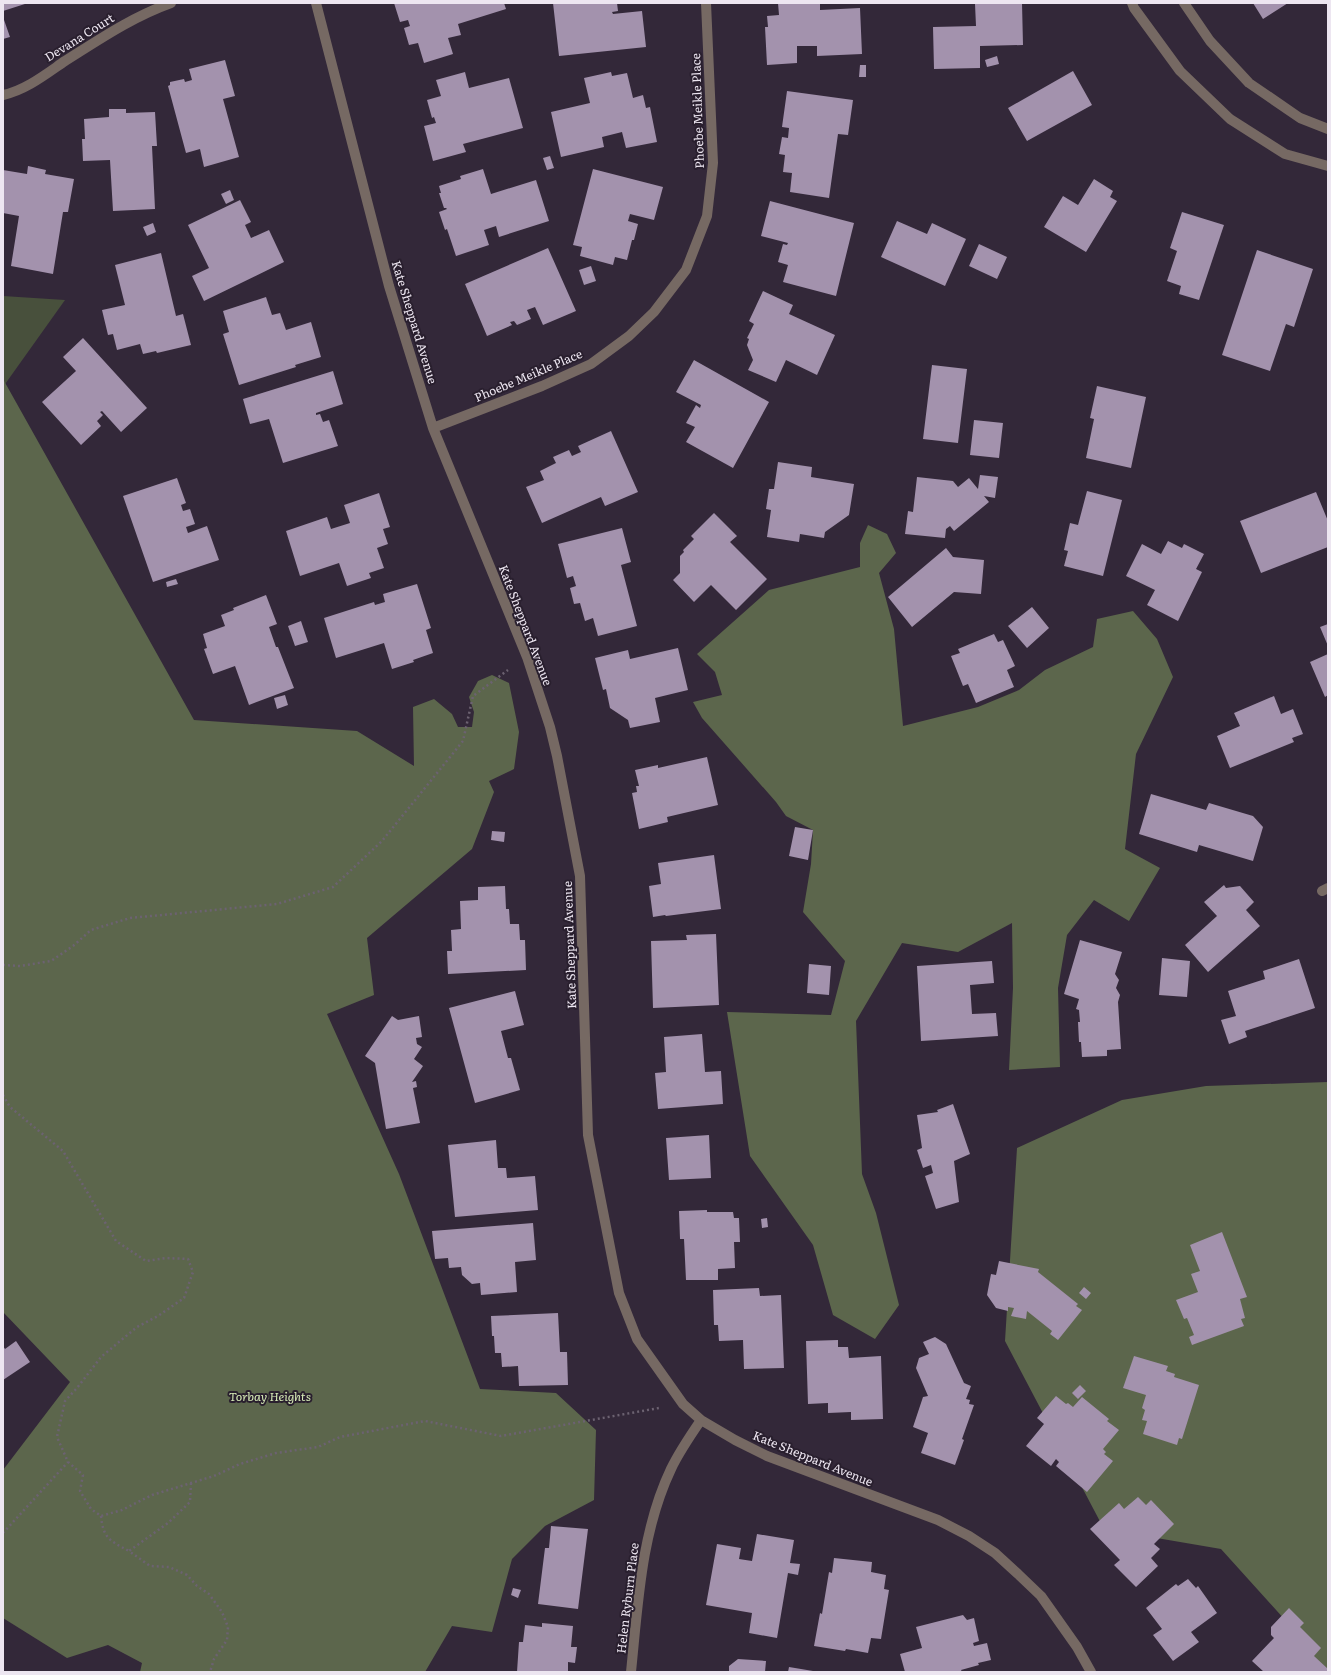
<svg xmlns="http://www.w3.org/2000/svg" width="1331" height="1675" font-family="Literata,serif">
<style>
.green{fill:#48503c}
.forest{fill:#5c664c}
.building{fill:#a392ad}
.lines{fill:none;stroke-linecap:round;stroke-linejoin:round}
.path{stroke:#6c6271;stroke-width:2.5;stroke-dasharray:2 3;stroke-linecap:butt}
.minor{stroke:#766963;stroke-width:10}
.labels{text-anchor:middle;dominant-baseline:central;stroke-width:4;stroke-linejoin:round;paint-order:stroke}
.street-label{font-size:12px;fill:#ede6f1;stroke:#291f2e}
.park-label{font-size:12px;font-style:italic;fill:#d9eeb8;stroke:#291f2e}
</style>
<rect width="100%" height="100%" fill="#332839"/>
<path class="green" d="M3,296L65,300L3,387Z"/>
<path class="forest" d="M3,379L194,720L357,731L414,766L413,707L434,699L452,714L458,727H472L474,712L469,697L478,681L492,675L509,683L519,732L514,769L489,781L494,792L472,849L367,938L374,995L327,1014L399,1174L480,1389L556,1393L596,1430L594,1500L545,1526L512,1559L492,1632L452,1626L425,1672H140L142,1663L108,1645L67,1658L3,1618V1470L70,1382L3,1312Z
M868,525L887,534L896,553L879,573L894,629L903,726L978,707L1019,690L1045,670L1093,647L1097,619L1133,611L1157,639L1173,677L1136,754L1125,849L1160,868L1129,921L1094,900L1067,935L1058,988L1060,1067L1009,1070L1013,988L1012,923L958,952L902,943L856,1021L862,1174L876,1213L899,1305L875,1339L833,1315L813,1245L750,1156L727,1012L831,1015L845,961L803,912L811,864L813,830L786,816L776,802L702,718L693,702L722,695L715,672L697,654L769,590L860,567V543Z
M1328,1082V1672H1316L1305,1642L1221,1549L1104,1529L1005,1341L1017,1148L1122,1100L1206,1086Z"/>
<path class="building" d="M3,3H28L3,11Z
M394,3H504L506,9L458,24L461,35L448,38L453,54L424,63L418,43L409,45L404,28L410,26L408,20L400,22Z
M553,3H617L618,11L612,12L613,14L642,11L646,47L559,56Z
M778,3H820V10L860,8L862,54L817,56V46H797V63L767,65L765,27H768L767,16L779,15Z
M1022,3L1023,45L980,46V68L934,69L933,27L976,26L975,4Z
M1253,3H1288L1263,19Z
M3,17L10,37L3,39Z
M997,56L999,64L987,67L985,60Z
M225,60L235,96L223,99L239,157L204,167L200,149L186,153L168,86L170,85V82L184,79L185,82L192,80L189,69Z
M860,65H866V77H859Z
M1073,71L1092,105L1027,141L1008,108Z
M465,72L469,88L509,78L523,128L463,144L466,152L433,161L424,126L436,123L434,117L432,118L427,100L441,96L436,80Z
M611,72L612,76L627,73L633,98L643,95L646,108L650,107L657,142L626,148L622,132L602,137L604,147L561,157L551,112L590,103L584,78Z
M787,91L853,100L848,135L838,134L829,198L790,192L792,173L783,172L785,155L779,154L782,137L788,138L789,128L782,127Z
M109,109H126V113L155,112L157,146H152L155,209L113,211L110,160L83,161L82,139H85L84,119L109,117Z
M550,156L554,168L547,170L543,158Z
M28,166L46,170L45,174L74,179L68,212H63L53,274L11,266L19,216L3,213V170L27,174Z
M483,169L491,194L536,180L549,221L499,237L496,226L484,230L489,245L456,256L447,229L445,230L439,212L447,209L446,208H444L439,193H441L439,186L461,179L460,176Z
M593,169L663,187L654,220L630,214L628,221L638,224L634,240H632L627,260L615,257L613,265L580,256L582,247L573,245Z
M1094,179L1113,191L1110,197L1117,201L1086,252L1044,227L1063,196L1078,205Z
M230,190L234,200L226,204L221,194Z
M240,200L251,222L245,225L251,238L269,230L284,262L204,301L192,276L209,268L188,225Z
M770,201L854,223L836,296L783,282L788,265L778,262L783,244L787,245L788,243L761,236Z
M1182,212L1224,225L1199,300L1179,294L1181,286L1167,281L1177,251L1170,248Z
M897,221L927,234L932,223L966,239L945,286L881,257Z
M153,223L156,232L147,236L143,227Z
M979,244L1007,257L997,279L969,266Z
M548,248L576,311L543,325L535,307L527,310L531,319L517,325L514,321L510,322L512,325L487,336L465,284Z
M1257,250L1313,269L1294,327L1286,324L1270,371L1222,355Z
M161,253L176,316L183,314L191,345L157,353L156,351L143,354L140,344L117,350L113,334L108,335L102,310L125,305L115,265Z
M591,266L596,281L584,285L579,270Z
M763,291L793,305L789,314L835,335L817,375L786,360L776,382L748,370L753,360L747,345L749,339L747,338L754,324L749,321Z
M266,297L272,315L280,313L286,330L311,322L321,357L295,365L296,367L239,385L223,334L229,332L223,311Z
M83,338L147,408L121,432L102,411L100,412L103,415L97,421L101,426L81,445L42,402L76,371L63,357Z
M694,360L769,402L733,468L686,442L695,427L686,423L696,405L700,408L701,405L676,392Z
M932,365L967,369L958,443L923,439Z
M333,371L343,404L316,413V415L320,414L323,422L329,420L338,446L283,463L269,419L250,424L243,399Z
M1097,386L1146,397L1131,468L1086,458L1094,419L1090,418Z
M974,420L1003,423L999,458L970,455Z
M611,431L638,492L605,506L601,497L542,523L526,487L544,480L540,471L556,463L553,457L569,450L572,456L581,452L578,446Z
M778,462L812,467L811,477L854,484L849,515L825,532L824,538L800,534L799,542L767,537L771,510L766,509L769,489H774Z
M980,475L998,477L995,498L984,496L989,502L954,531L950,526L946,529L945,538L905,534L908,511L913,512L917,477L953,481L958,487L969,478L978,489Z
M177,478L186,503L181,505L183,511L190,509L195,524L186,527L188,533L207,526L219,560L153,582L123,496Z
M1087,491L1122,500L1103,576L1064,566L1068,551L1064,550L1070,523L1078,525Z
M1316,492L1328,521V547L1261,573L1240,521Z
M379,493L390,527L383,529L388,544L377,548L384,568L369,573L371,578L347,586L339,563L300,576L286,531L327,517L331,529L350,523L344,505Z
M714,513L737,536L730,542L767,579L736,610L711,585L694,602L673,580L680,573V556L684,552L683,550L694,539L691,536Z
M622,528L631,562L621,565L637,626L598,636L593,618L585,621L580,603L574,604L570,588L576,586L573,576L567,578L558,544Z
M1168,541L1182,548L1184,544L1204,554L1196,569L1202,572L1178,621L1147,605L1155,590L1126,576L1142,544L1161,554Z
M946,548L953,557L984,560L981,594L954,592L912,627L888,597Z
M176,579L178,584L167,587L166,582Z
M417,584L431,628L426,630L433,653L413,660L414,662L392,669L384,643L336,658L324,618L374,602L375,605L385,602L383,594Z
M266,595L277,624L269,627L276,647H278L294,688L249,705L235,666L213,674L204,649L207,648L203,634L225,626L221,615L234,610L233,608Z
M1032,607L1049,628L1027,648L1008,626Z
M301,621L308,642L295,646L288,626Z
M1328,624V646L1320,627Z
M994,634L998,642L1003,640L1015,666L1007,670L1014,687L976,703L968,684L963,686L951,656L960,653L958,649Z
M678,648L688,690L655,698L660,722L630,728L628,720L610,708L606,689L603,690L595,658L628,650L630,659Z
M1328,654V695L1325,697L1310,662Z
M285,695L288,705L277,709L274,698Z
M1274,696L1281,714L1293,709L1303,734L1292,738L1294,742L1230,768L1217,736L1240,726L1234,713Z
M707,757L718,805L667,817L668,822L639,829L632,793L637,792L636,786H639L635,770L658,765V768Z
M1151,794L1206,810L1209,803L1253,816L1263,827L1253,861L1199,845L1197,852L1139,834Z
M795,827L813,830L808,860L789,856Z
M492,831L505,832L504,842L491,840Z
M714,855L721,909L666,916L665,915L653,917L649,886L661,884L658,863Z
M1224,885L1226,888L1240,886L1254,902L1246,910L1260,926L1208,972L1185,945L1217,916L1204,902Z
M505,886L506,909H509L510,924H519L520,940H525L526,970L448,974L447,951H452L451,930L461,929L460,901L478,900V887Z
M716,934L719,1005L653,1008L651,941L687,940L686,935Z
M1080,940L1122,952L1115,974L1119,980L1116,988L1120,995L1118,1002L1121,1049L1107,1050V1056L1082,1057L1081,1042H1079L1078,1022H1080L1079,1010L1076,1009L1079,999L1064,994Z
M1162,958L1190,961L1187,997L1159,995Z
M1299,959L1315,1008L1245,1031L1247,1037L1229,1044L1221,1020L1236,1016L1228,991L1265,979L1263,971Z
M992,961L994,983L970,985L972,1014L996,1013L998,1036L921,1041L917,966Z
M809,964L831,966L829,995L807,993Z
M515,991L524,1025L501,1031L508,1058H511L520,1090L475,1103L449,1008Z
M392,1016L398,1020L419,1016L422,1037L416,1038L417,1044L422,1047L414,1059L423,1066L412,1082L416,1081L417,1087L413,1088L420,1123L386,1129L375,1063L365,1056Z
M702,1034L705,1072L721,1071L723,1104L658,1109L655,1073L666,1072L664,1037Z
M953,1104L970,1154L954,1161L959,1202L936,1209L925,1176L933,1173L931,1165L923,1168L917,1150L922,1148L917,1115L938,1112L937,1110Z
M709,1135L711,1178L669,1180L666,1138Z
M496,1140L498,1168H506L507,1178L535,1176L538,1210L455,1217L448,1145Z
M707,1210V1212H733L734,1218H739L740,1242H734L735,1268L718,1269V1280H686L684,1239H680L679,1211Z
M767,1218L768,1227L762,1228L761,1219Z
M533,1223L536,1260L515,1262L517,1292L481,1295L480,1283L472,1284L462,1275L461,1267L449,1268L448,1258L435,1259L432,1231Z
M1222,1232L1247,1297L1240,1299L1245,1318L1241,1319L1244,1326L1192,1345L1189,1337L1194,1335L1187,1318L1184,1319L1176,1300L1198,1292L1191,1274L1200,1271L1190,1245Z
M999,1261L1039,1269L1038,1272L1078,1304L1076,1306L1082,1310L1058,1340L1050,1334L1052,1331L1027,1311L1026,1319L1011,1316L1014,1308L1008,1307V1311L996,1308L987,1295L991,1274L996,1275Z
M1084,1287L1091,1293L1086,1299L1079,1293Z
M759,1288L760,1296L781,1295L784,1368L744,1369L743,1340L719,1341L718,1325H714L713,1290Z
M558,1313L560,1352H567L568,1385L519,1386L518,1366L502,1367L501,1353H495L494,1336H492L491,1316Z
M935,1337L946,1344L964,1383L971,1386L966,1399L970,1400L969,1404L974,1405L962,1439L964,1440L955,1465L921,1453L928,1433L913,1427L923,1397L928,1396L916,1368L919,1358L929,1354L923,1342Z
M838,1340V1347H848L849,1358L881,1356L883,1419L851,1420V1412L828,1413V1403L808,1404L806,1341Z
M16,1341L30,1362L3,1380V1346L5,1349Z
M1134,1356L1168,1366L1166,1371L1175,1374L1174,1377L1199,1385L1182,1439L1179,1438L1177,1445L1143,1434L1147,1421L1142,1420L1145,1410L1142,1408L1146,1395L1123,1388Z
M1080,1385L1086,1391L1078,1399L1072,1393Z
M1056,1396L1066,1404L1068,1403L1073,1407L1082,1397L1109,1419L1107,1421L1119,1430L1103,1449L1106,1452L1104,1454L1113,1461L1087,1492L1056,1466L1059,1462L1056,1459L1051,1466L1026,1446L1044,1424L1037,1418Z
M1138,1497L1146,1505L1151,1500L1174,1524L1154,1544L1160,1549L1151,1558L1158,1566L1136,1587L1114,1565L1120,1560L1090,1529L1119,1503L1124,1509Z
M551,1526L588,1529L578,1609L538,1604L545,1548H549Z
M757,1534L794,1540L790,1563L800,1564L798,1575L788,1573L777,1638L749,1633L752,1613L706,1605L717,1544L741,1548L739,1559L752,1561Z
M834,1558L872,1562L871,1572L886,1575L884,1589L889,1590L881,1639L871,1638L868,1653L846,1649L845,1651L814,1646L820,1613L822,1614L829,1572L832,1573Z
M1188,1579L1196,1588L1198,1586L1217,1613L1191,1632L1199,1642L1173,1661L1153,1635L1162,1629L1146,1608L1176,1584L1178,1586Z
M513,1588L521,1590L518,1598L511,1595Z
M1289,1608L1304,1623L1300,1627L1321,1648L1314,1656L1328,1669V1672H1264L1252,1661L1274,1638L1271,1635V1627Z
M963,1615L967,1620L974,1618L979,1641L973,1643L974,1646L987,1643L991,1660L978,1663L979,1665L961,1670L962,1672H905L900,1654L922,1648L916,1627Z
M542,1623L573,1626L571,1647H577L575,1663L568,1662V1672H517L519,1642H523L525,1625L542,1627Z
M738,1659L766,1661L765,1672H729V1666Z
M789,1667L813,1671V1672H788Z"/>
<g class="lines">
<path class="path" d="M3,965L20,966L51,961L73,946L91,930L130,918L277,904L333,887L382,841L463,741L473,696L508,670
M3,1095L10,1107L63,1151L116,1241L146,1261L166,1258L188,1259L193,1272L184,1298L158,1316L137,1327L101,1357L77,1388L65,1401L57,1437L68,1462L83,1475L80,1491L91,1509L101,1516L122,1510L152,1495L214,1476L240,1464L276,1453L318,1447L340,1437L425,1421L501,1436L659,1408
M191,1483L190,1502L168,1523L129,1551L150,1566L169,1567L187,1575L197,1586L209,1594L222,1612L228,1627L227,1640L214,1659L210,1672
M101,1516C103,1538 110,1541 129,1551
M3,1533L68,1462"/>
<path class="minor" d="M316,3L389,286L433,428L527,657L550,727L557,756L580,876L588,1135L619,1293L637,1339L683,1404L701,1420L735,1440L767,1456L938,1520L969,1536L995,1553L1018,1574L1041,1596L1077,1647L1091,1672
M1132,3L1134,8L1180,71L1230,119L1285,154L1328,166
M1184,3L1210,41L1249,83L1300,118L1328,129
M3,95C26,90 46,74 65,61C100,39 132,17 171,3
M433,428L542,386L591,364L629,336L654,312L686,270L707,216L713,163L706,3
M1322,891L1328,888
M631,1672C638,1604 641,1532 671,1469C679,1452 690,1436 701,1420"/>
</g>
<g class="labels">
<g class="street-label">
<text transform="translate(79 37) rotate(-32)">Devana Court</text>
<text transform="translate(697 111) rotate(-92)">Phoebe Meikle Place</text>
<text transform="translate(415 322) rotate(73)">Kate Sheppard Avenue</text>
<text transform="translate(528 375) rotate(-23)">Phoebe Meikle Place</text>
<text transform="translate(526 625) rotate(69)">Kate Sheppard Avenue</text>
<text transform="translate(569 945) rotate(-92)">Kate Sheppard Avenue</text>
<text transform="translate(813 1458) rotate(22)">Kate Sheppard Avenue</text>
<text transform="translate(627 1598) rotate(-83)">Helen Ryburn Place</text>
</g>
<g class="park-label">
<text x="270" y="1396">Torbay Heights</text>
</g>
</g>
<rect width="1331" height="1675" fill="none" stroke="#ede6f1" stroke-width="8"/>
</svg>
